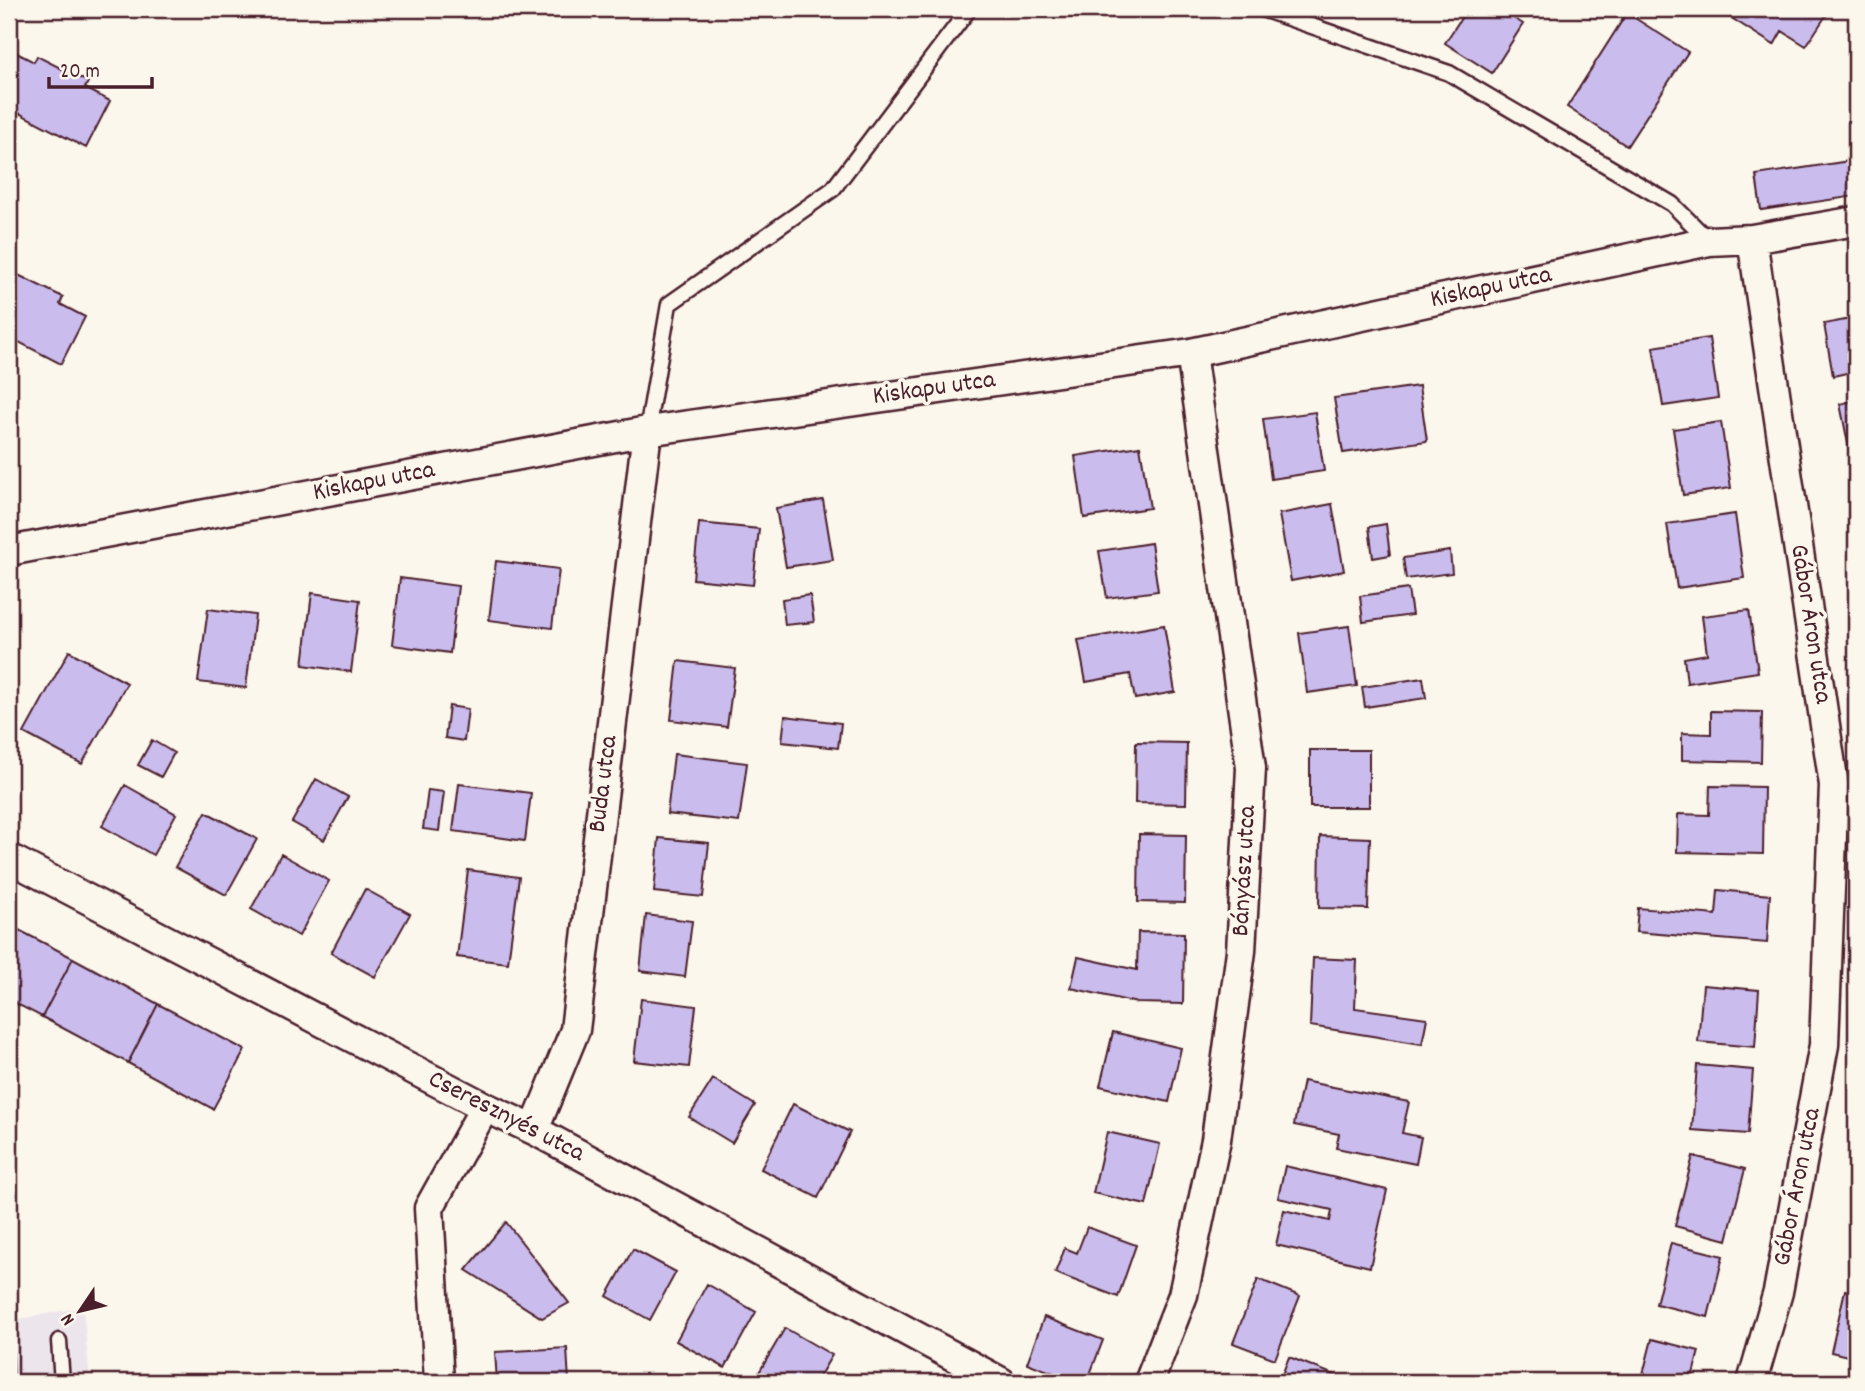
<svg xmlns="http://www.w3.org/2000/svg" width="1865" height="1391" font-family="Dekko,sans-serif">
<style>
.built{fill:#ece5ec}
.building{fill:#cabced;stroke:#4a1f2b;stroke-width:2}
.lines{fill:none;stroke-linecap:round;stroke-linejoin:round}
.service-casing{stroke:#4a1f2b;stroke-width:19}
.minor-casing{stroke:#4a1f2b;stroke-width:33}
.service{stroke:#fbf7ec;stroke-width:14}
.minor{stroke:#fbf7ec;stroke-width:28}
.labels{text-anchor:middle;dominant-baseline:central;stroke-width:7;stroke-linejoin:round;paint-order:stroke}
.street-label{font-size:26px;fill:#4a1f2b;stroke:#fbf7ec}
</style>
<rect width="100%" height="100%" fill="#fbf7ec"/>
<filter id="ink" filterUnits="userSpaceOnUse"><feTurbulence type="fractalNoise" baseFrequency=".0143" numOctaves="2"/><feDisplacementMap in="SourceGraphic" scale="14" xChannelSelector="R" yChannelSelector="G"/><feConvolveMatrix kernelMatrix="1 2 1 2 8 2 1 2 1" color-interpolation-filters="sRGB"/></filter>
<g filter="url(#ink)">
<path class="built" d="M83,1307L90,1382H9V1321Z"/>
<path class="building" d="M1467,9H1499L1523,24L1492,73L1445,43Z
M1740,9H1825L1829,11L1806,46L1782,31L1774,45L1733,19Z
M1627,13L1688,52L1627,146L1567,107Z
M9,49L34,62L37,56L88,82L85,88L110,101L86,148L9,108Z
M1856,160V196L1761,210L1756,175Z
M12,272L63,297L60,304L85,317L61,364L9,337V278Z
M1856,318V371L1833,376L1824,324Z
M1709,338L1718,398L1663,406L1653,347Z
M1419,386L1427,441L1343,453L1334,398Z
M1856,400V468H1853L1840,404Z
M1315,412L1324,471L1271,479L1263,419Z
M1721,422L1731,488L1683,495L1673,429Z
M1140,446L1150,508L1084,518L1075,456Z
M823,500L833,560L786,567L776,508Z
M1332,504L1344,571L1291,581L1279,514Z
M1735,514L1744,578L1677,588L1667,524Z
M699,523L759,529L753,585L693,579Z
M1386,524L1390,555L1373,558L1369,527Z
M1151,543L1158,591L1107,598L1099,551Z
M1450,551L1452,573L1406,579L1403,558Z
M496,561L559,569L552,628L489,620Z
M400,578L458,586L450,653L392,645Z
M1408,589L1412,615L1363,622L1360,596Z
M312,593L360,600L351,672L303,665Z
M810,595L814,622L785,625L782,599Z
M208,609L255,615L246,688L198,682Z
M1749,610L1758,672L1687,683L1684,658L1707,654L1702,616Z
M1164,625L1175,692L1135,699L1130,674L1086,682L1078,640Z
M1349,626L1357,686L1307,693L1299,633Z
M69,651L127,683L82,764L24,733Z
M678,661L735,668L727,727L671,720Z
M1423,678L1426,698L1365,707L1362,687Z
M449,706L468,709L464,741L445,738Z
M1711,711L1762,712L1761,762L1682,760V733L1711,734Z
M785,716L841,723L838,748L782,742Z
M152,740L174,753L161,777L138,765Z
M1136,742L1187,743L1186,804L1135,803Z
M1310,750H1369V807H1310Z
M674,754L747,763L739,822L667,814Z
M316,779L348,797L324,840L292,822Z
M459,784L531,793L525,841L453,831Z
M125,785L176,814L153,855L102,826Z
M1710,786L1764,787L1763,854L1677,852L1678,814L1709,815Z
M428,790L444,792L439,831L423,829Z
M206,812L257,839L226,895L175,867Z
M1139,834L1186,835L1185,903L1138,902Z
M1320,836L1370,838L1368,909L1319,908Z
M659,838L709,843L703,897L654,892Z
M281,854L329,881L299,936L251,909Z
M468,870L519,877L508,963L457,957Z
M365,889L410,914L375,977L331,953Z
M1718,890L1770,895L1767,943L1636,932L1638,908L1716,915Z
M646,915L692,921L685,977L640,971Z
M9,925L73,958L42,1017L9,1000Z
M1138,932L1184,933L1183,1004L1137,1003L1071,988L1078,957L1137,970Z
M73,958L158,1004L128,1063L42,1017Z
M1313,958L1357,960L1355,1008L1427,1018L1422,1044L1310,1026Z
M1703,985L1759,990L1755,1047L1698,1042Z
M641,999L696,1006L689,1067L634,1061Z
M158,1004L245,1050L213,1109L128,1063Z
M1113,1032L1181,1048L1169,1102L1100,1086Z
M1697,1065L1753,1070L1748,1134L1692,1130Z
M713,1079L755,1105L732,1143L689,1117Z
M1303,1081L1409,1102L1402,1133L1421,1137L1416,1164L1336,1148L1339,1134L1294,1125Z
M793,1104L850,1132L818,1198L761,1169Z
M1107,1132L1160,1144L1146,1205L1093,1193Z
M1693,1156L1745,1169L1727,1240L1675,1226Z
M1285,1166L1387,1190L1370,1267L1276,1245L1284,1210L1330,1221L1332,1210L1278,1198Z
M506,1222L569,1303L542,1318L466,1270Z
M1087,1227L1136,1245L1118,1297L1055,1273L1065,1248L1077,1253Z
M1671,1243L1723,1256L1708,1317L1656,1304Z
M633,1249L676,1272L650,1320L607,1296Z
M1258,1279L1300,1296L1275,1359L1233,1343Z
M707,1284L756,1312L725,1368L676,1341Z
M1845,1290L1856,1293V1358L1831,1352Z
M1044,1317L1103,1340L1087,1382H1077L1027,1363Z
M785,1328L832,1355L816,1382L754,1381Z
M1652,1339L1699,1351L1691,1382H1641Z
M567,1348L569,1382H497L495,1352Z
M13,1353L14,1382H9V1354Z
M1289,1357L1350,1381L1349,1382H1285L1280,1380Z"/>
<g class="lines">
<defs>
<path id="service" d="M1262,9L1449,73L1672,204L1709,241
M647,431L669,304L833,189L969,9
M59,1341L62,1382"/>
<path id="minor" d="M1752,239L1834,785L1824,1045L1778,1292L1752,1382
M9,551L647,431L1191,353L1709,241L1752,239L1856,221
M9,858L485,1107L534,1130L1001,1382
M534,1130L575,1030L647,431
M439,1382L429,1208L485,1107
M1149,1382L1183,1295L1216,1140L1241,951L1251,768L1191,353"/>
</defs>
<use href="#service" class="service-casing"/>
<use href="#minor" class="minor-casing"/>
<use href="#service" class="service"/>
<use href="#minor" class="minor"/>
</g>
</g>
<g class="labels">
<g class="street-label">
<text transform="translate(1491 288) rotate(-12)">Kiskapu utca</text>
<text transform="translate(934 389) rotate(-8)">Kiskapu utca</text>
<text transform="translate(374 482) rotate(-11)">Kiskapu utca</text>
<text transform="translate(1810 624) rotate(81)">Gábor Áron utca</text>
<text transform="translate(604 784) rotate(-83)">Buda utca</text>
<text transform="translate(1245 871) rotate(-87)">Bányász utca</text>
<text transform="translate(506 1117) rotate(27)">Cseresznyés utca</text>
<text transform="translate(1798 1187) rotate(-79)">Gábor Áron utca</text>
</g>
</g>
<rect width="1865" height="1391" fill="none" stroke="#fbf7ec" stroke-width="35"/>
<rect x="18" y="18" width="1830" height="1356" fill="none" stroke="#4a1f2b" stroke-width="2.5" filter="url(#ink)"/>
<g transform="translate(80 1311) rotate(235)" stroke="#fbf7ec" stroke-width="5" paint-order="stroke">
<path d="M0-5L12 26L0 18L-12 26Z" fill="#4a1f2b"/>
<text y="-10" font-size="19" font-weight="bold" text-anchor="middle" fill="#4a1f2b">N</text>
</g>
<path d="M49 77v10h103v-10" fill="none" stroke="#4a1f2b" stroke-width="3.5"/>
<text x="60" y="77" font-size="21" fill="#4a1f2b" stroke="#fbf7ec" stroke-width="5" paint-order="stroke">20 m</text>
</svg>
